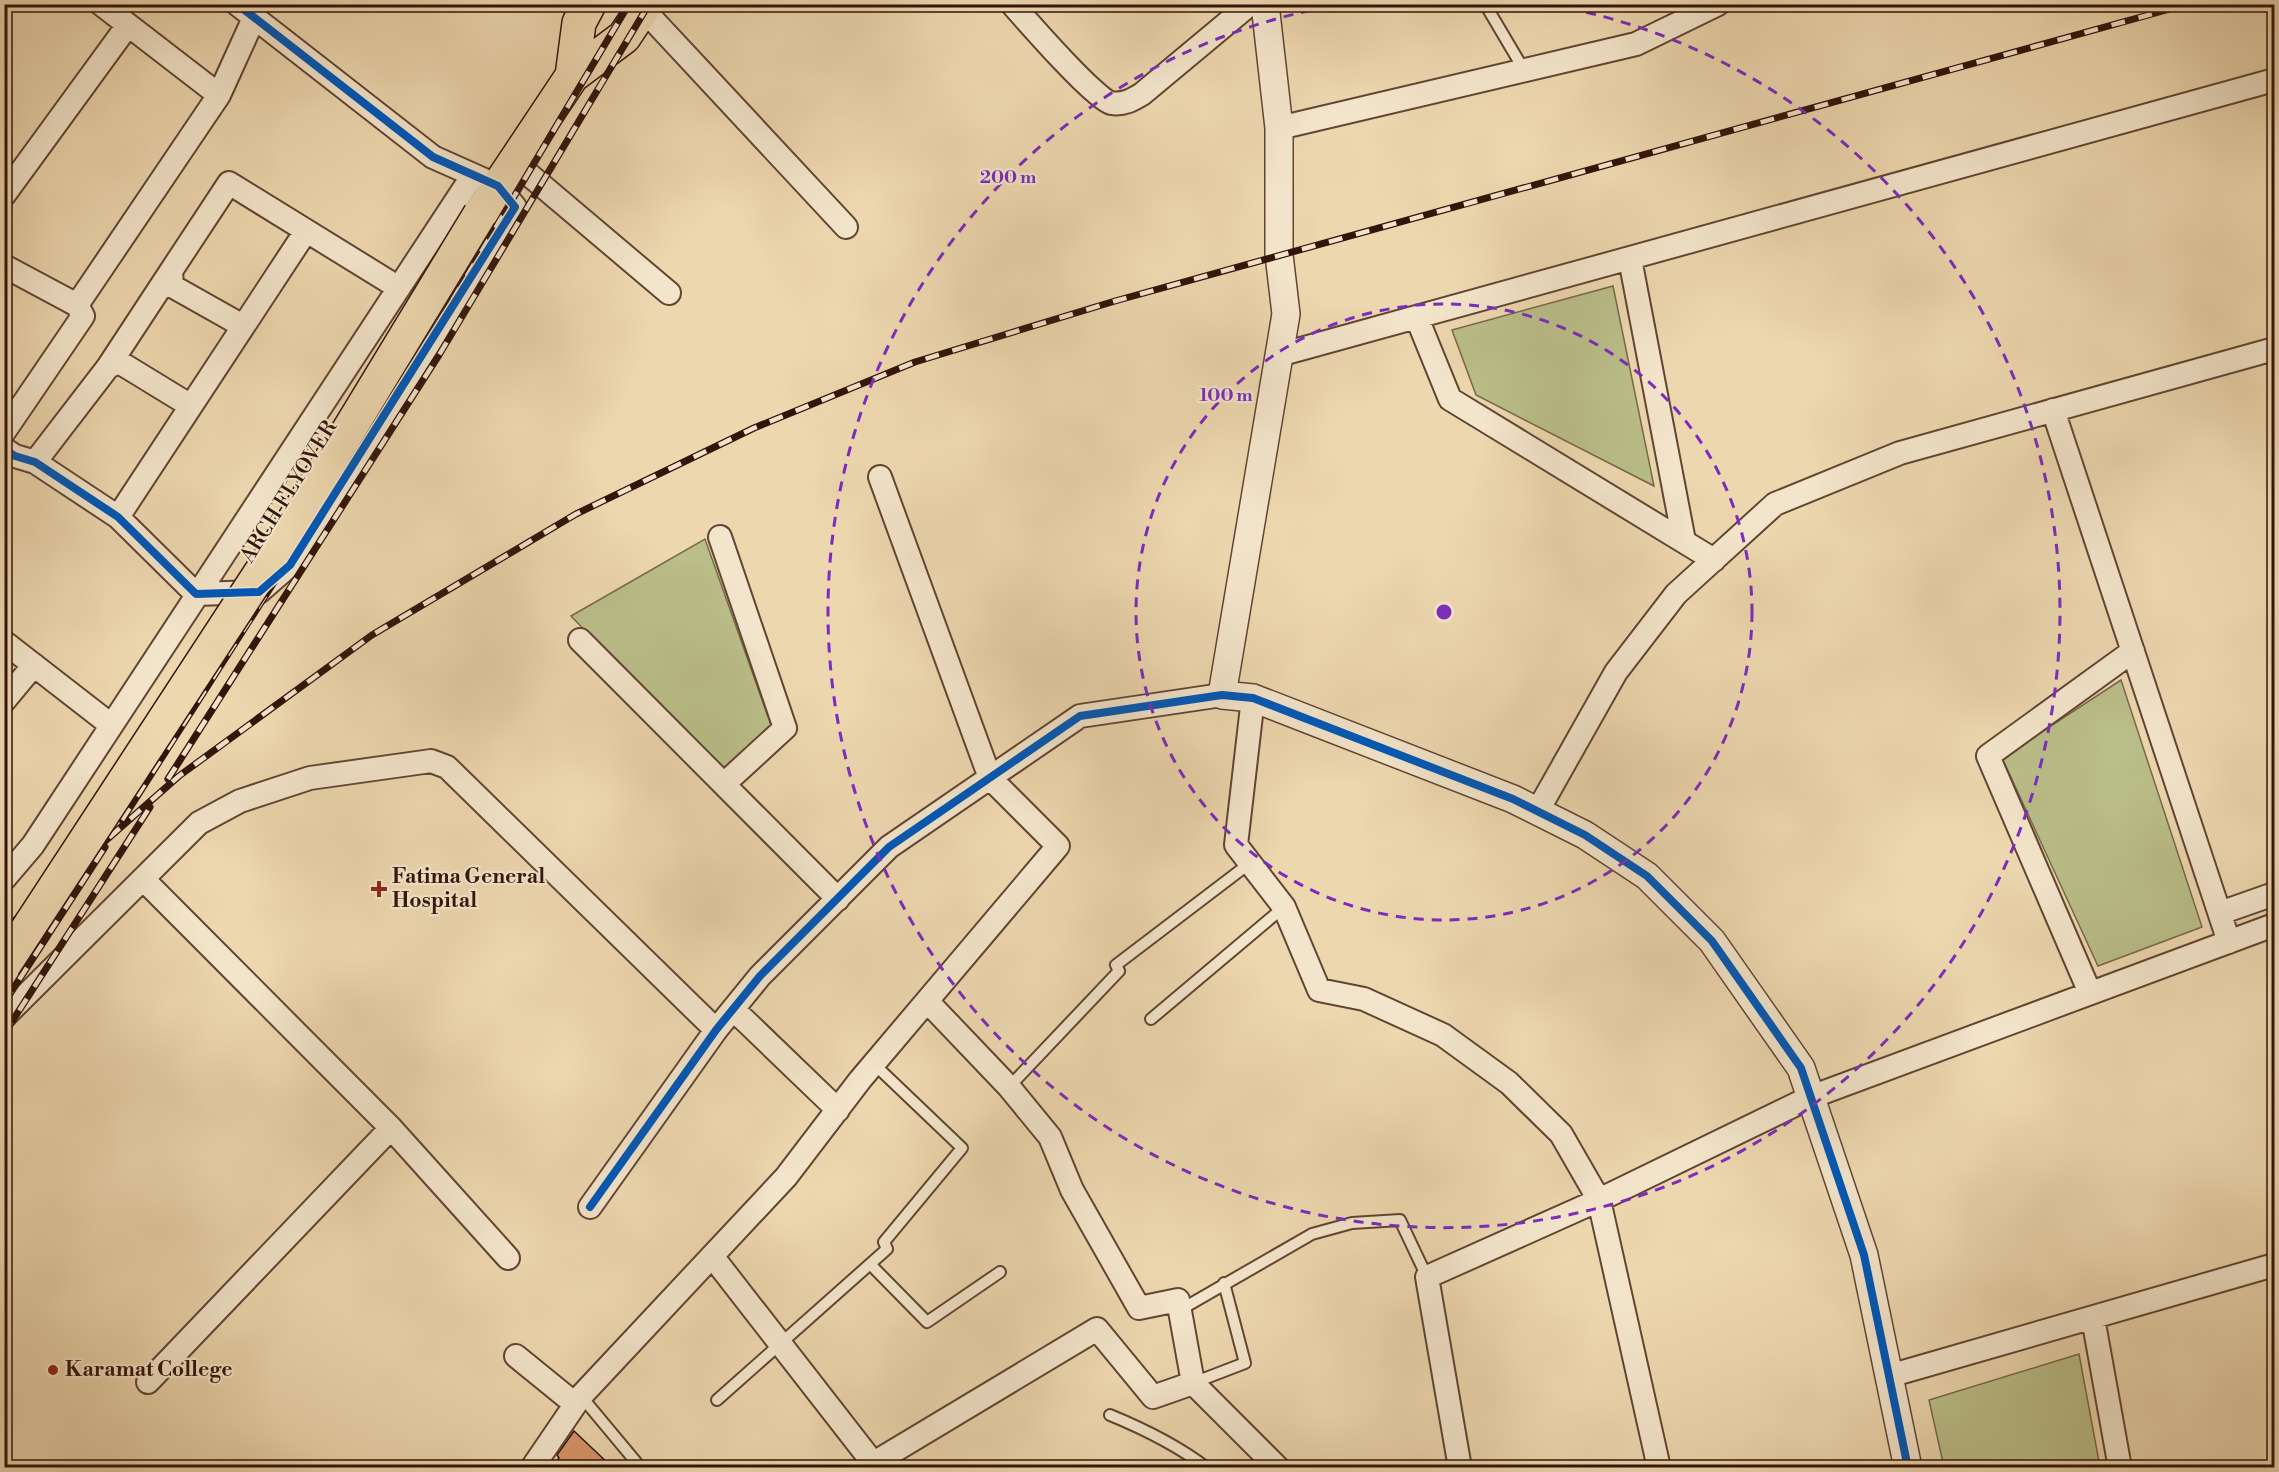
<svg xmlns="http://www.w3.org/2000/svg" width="2279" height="1472" font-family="'Libre Bodoni',serif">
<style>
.green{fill:#babe89;stroke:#766948;stroke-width:1.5}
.building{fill:#d69469;stroke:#321408;stroke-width:1.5}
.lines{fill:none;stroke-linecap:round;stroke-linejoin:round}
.service-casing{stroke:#614532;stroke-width:14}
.minor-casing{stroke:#614532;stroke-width:26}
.tertiary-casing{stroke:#614532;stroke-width:30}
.primary-casing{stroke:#321408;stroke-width:36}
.service{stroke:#f3e5cb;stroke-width:10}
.minor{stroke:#f3e5cb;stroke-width:22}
.tertiary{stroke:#f3e5cb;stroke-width:27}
.primary{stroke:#edd7af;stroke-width:33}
.rail-casing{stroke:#321408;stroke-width:7}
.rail{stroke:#f3e5cb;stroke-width:4.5;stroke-dasharray:14;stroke-linecap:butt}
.primary-bridge-casing{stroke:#321408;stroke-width:36;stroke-linecap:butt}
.primary-bridge{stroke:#edd7af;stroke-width:33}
.cycleway-casing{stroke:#f3e5cb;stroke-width:11}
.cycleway{stroke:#0057b8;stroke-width:8}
.ring{fill:none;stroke:#7b2cbf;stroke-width:3;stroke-dasharray:10 8}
.poi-dot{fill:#8f2418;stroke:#f3e5cb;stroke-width:2}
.labels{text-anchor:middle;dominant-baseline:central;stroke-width:4.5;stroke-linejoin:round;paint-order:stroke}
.street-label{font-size:21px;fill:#321408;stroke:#f3e5cb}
.poi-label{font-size:21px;font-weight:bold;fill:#321408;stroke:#f3e5cb;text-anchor:start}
.centre{fill:#7b2cbf;stroke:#f3e5cb;stroke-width:3}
.ring-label{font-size:18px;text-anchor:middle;font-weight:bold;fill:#7b2cbf;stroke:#f3e5cb;stroke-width:4.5;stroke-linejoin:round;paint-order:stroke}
</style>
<rect width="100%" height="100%" fill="#edd7af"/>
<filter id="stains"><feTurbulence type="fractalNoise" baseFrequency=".00333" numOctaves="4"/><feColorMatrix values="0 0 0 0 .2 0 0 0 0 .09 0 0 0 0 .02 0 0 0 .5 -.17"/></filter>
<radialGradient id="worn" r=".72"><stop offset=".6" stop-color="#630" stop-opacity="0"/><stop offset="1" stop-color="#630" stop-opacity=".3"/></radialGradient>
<path class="green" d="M1613,286L1654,486L1476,395L1452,330Z
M705,539L771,725L720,773L571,616Z
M2121,680L2202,927L2098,966L2002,758Z
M2079,1354L2100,1467H1944L1929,1400Z"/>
<path class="building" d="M574,1431L612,1467H551L559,1458L557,1455Z"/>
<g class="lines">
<defs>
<path id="service" d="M1485,4L1524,70
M1151,1019L1284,907
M1009,1087L1119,971L1116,965L1250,863
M870,1264L927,1322L1000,1272
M1180,1310L1312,1234L1352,1223L1400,1220L1427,1277
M1193,1383L1245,1363L1224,1283
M581,1396L641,1468
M717,1400L887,1249L884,1242L962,1148L874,1064
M1110,1415C1144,1429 1177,1445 1207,1468"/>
<path id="minor" d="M101,4L219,95
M1012,4C1027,21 1096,100 1111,103C1124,105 1132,100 1142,94L1250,4
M643,9L846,227
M1279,128L1636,44L1718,4
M514,162L669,293
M4,195L128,25
M1630,259L1684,541
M4,266L77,305L83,316L4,432
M77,305L219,95L254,18
M1417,318L1450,399L1714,560
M243,326L172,286L171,271L229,183L399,288
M1279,355L2274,80
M108,367L171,271
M2053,410L2229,942
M4,449L15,456L35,462L118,517L196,594L259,592L290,565L515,207L498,186L433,157L237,4
M35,462L108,367L119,362L191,406
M118,517L306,231
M720,537L785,728L724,784
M580,640L838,899
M4,642L111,725
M1253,698L1236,845L1284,907L1319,990L1364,999L1443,1035L1509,1083L1561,1134L1599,1200L1659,1468
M4,701L34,665
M1537,812L1616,672L1676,594L1775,504L1900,453L2274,349
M4,879L33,845L473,175
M143,879L391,1128L508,1258
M2220,913L2274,894
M2090,993L1988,756L2133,651
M927,1001L1009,1087L1050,1137L1072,1190L1139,1308L1178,1300L1193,1383L1278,1468
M733,1009L838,1110
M4,1017L199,823L240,801L310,778L431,761L447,767L716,1030
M590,1207L716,1030L760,976L889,847L1080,716L1222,695
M712,1256L877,1468
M2093,1318L2120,1468
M516,1356L575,1404
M1889,1376L2274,1265
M148,1382L391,1128
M874,1463L1097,1329L1153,1397L1193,1383
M532,1468L581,1396L786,1177L860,1080L1058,846L990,778L880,477
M1460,1468L1427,1277L1599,1200L1811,1097L2274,925"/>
<path id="tertiary" d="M1265,4L1279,128V255L1286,314L1222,695L1253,698L1513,799L1585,835L1647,876L1712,941L1801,1068L1864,1255L1908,1468"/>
<path id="primary" d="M572,76L579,23L589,4
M480,214L572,76L624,37L646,4"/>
</defs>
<use href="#service" class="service-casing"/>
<use href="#minor" class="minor-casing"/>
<use href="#tertiary" class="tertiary-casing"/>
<use href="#primary" class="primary-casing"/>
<use href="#service" class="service"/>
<use href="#minor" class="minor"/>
<use href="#tertiary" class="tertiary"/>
<use href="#primary" class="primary"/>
<defs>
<path id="rail" d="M168,779L439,355L649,4
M122,820L425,346L629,4
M4,930L179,776L372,635L576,514L754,428L915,362L1115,301L2188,4
M4,1003L105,847
M4,1034L150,807"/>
</defs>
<use href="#rail" class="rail-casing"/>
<use href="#rail" class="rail"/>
<defs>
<path id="primary-bridge" d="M4,965L282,540L480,214"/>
</defs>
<use href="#primary-bridge" class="primary-bridge-casing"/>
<use href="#primary-bridge" class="primary-bridge"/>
<defs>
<path id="cycleway" d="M4,449L15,456L35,462L118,517L196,594L259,592L290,565L515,207L498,186L433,157L237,4
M590,1207L716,1030L760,976L889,847L1080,716L1222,695L1253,698L1513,799L1585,835L1647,876L1712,941L1801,1068L1864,1255L1908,1468"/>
</defs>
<use href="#cycleway" class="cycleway-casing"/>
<use href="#cycleway" class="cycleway"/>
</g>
<g class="ring">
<circle cx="1444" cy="612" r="308"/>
<path d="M1551 5A616 616 0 1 1 1337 5"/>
</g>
<g class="poi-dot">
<path d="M376 880h6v6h6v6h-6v6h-6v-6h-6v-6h6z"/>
<circle cx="53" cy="1370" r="6"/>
</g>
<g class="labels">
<g class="street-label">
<text transform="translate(289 492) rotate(-58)">ARCH FLYOVER</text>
</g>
<g class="poi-label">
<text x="392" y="877">Fatima General<tspan x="392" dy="24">Hospital</tspan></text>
<text x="65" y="1370">Karamat College</text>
</g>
</g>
<circle cx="1444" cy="612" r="9" class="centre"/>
<g class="ring-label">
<text x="1008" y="183">200 m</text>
<text x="1226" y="401">100 m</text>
</g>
<rect width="2279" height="1472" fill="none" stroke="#edd7af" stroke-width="24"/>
<rect x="6" y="6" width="2267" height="1460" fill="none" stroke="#321408" stroke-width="3"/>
<rect x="12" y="12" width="2255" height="1448" fill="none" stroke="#321408" stroke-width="1.5"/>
<rect width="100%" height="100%" filter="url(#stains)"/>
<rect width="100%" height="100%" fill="url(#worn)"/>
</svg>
